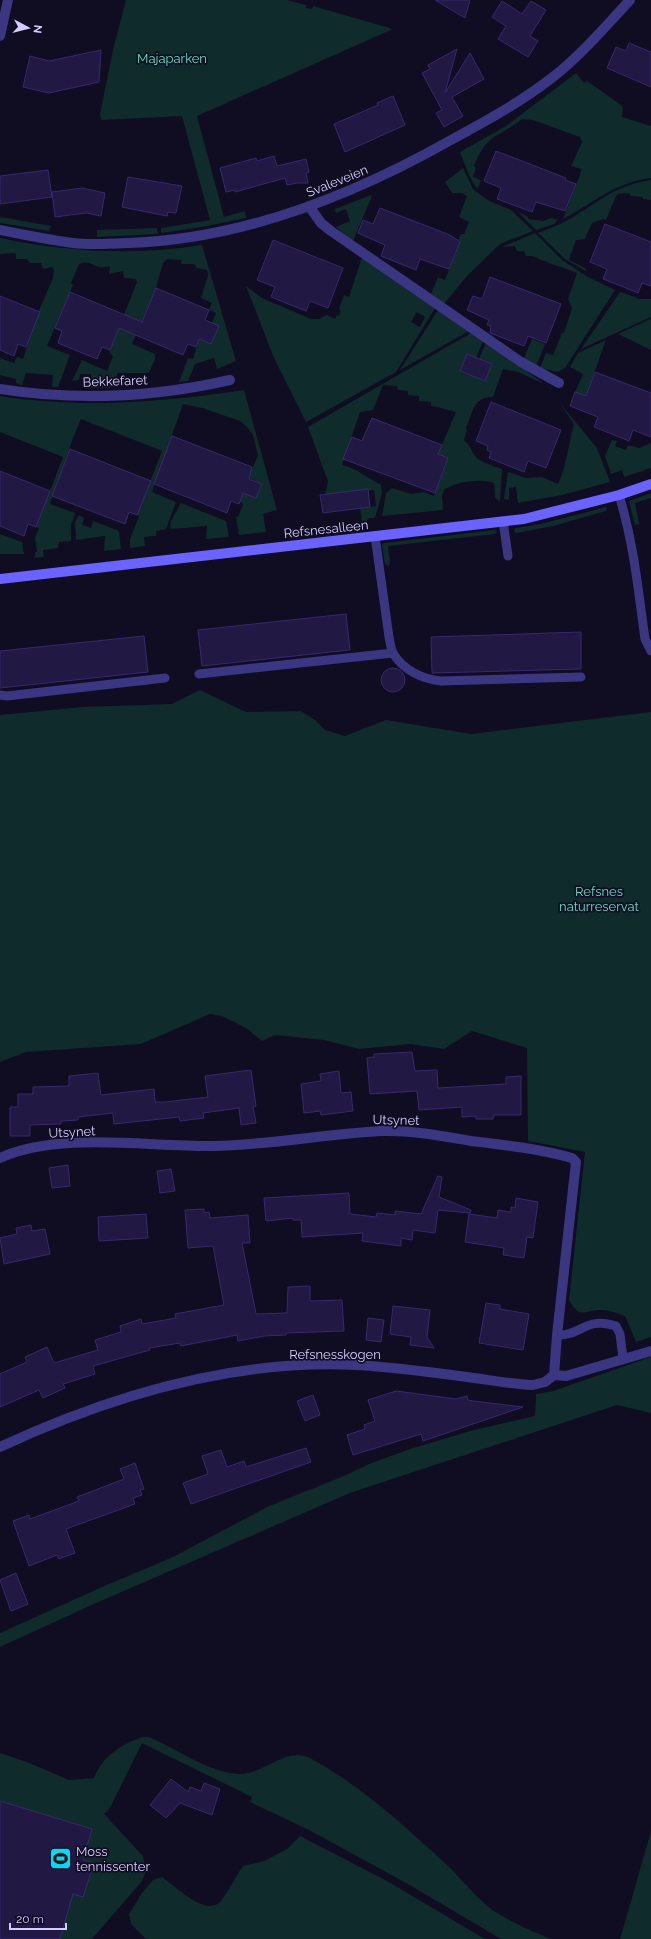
<svg xmlns="http://www.w3.org/2000/svg" width="651" height="1939" font-family="Raleway,sans-serif">
<style>
.green{fill:#0f2b2b;fill-rule:evenodd}
.building{fill:#211843;stroke:#382970}
.lines{fill:none;stroke-linecap:round;stroke-linejoin:round}
.lane{stroke:#3a3682;stroke-width:9}
.street{stroke:#3a3682;stroke-width:10}
.secondary{stroke:#6a63ff;stroke-width:10}
.labels{text-anchor:middle;dominant-baseline:central;stroke-width:3.5;stroke-linejoin:round;paint-order:stroke}
.park-label{font-size:13px;fill:#55e3c2;stroke:#100c21}
.street-label{font-size:13px;fill:#d3ccff;stroke:#100c21}
.poi-label{font-size:13px;fill:#d3ccff;stroke:#100c21;text-anchor:start}
</style>
<rect width="100%" height="100%" fill="#100c21"/>
<path class="green" d="M126,0H287L306,5V8L312,9L313,6L393,29L197,116L224,217L245,211L246,218L202,227L161,233V228L210,220L182,116L101,120L100,114L113,50Z
M576,73L584,83L587,81L621,105L623,107L622,117L651,126V178C613,183 595,202 563,219L581,172V169L571,166L582,142L580,137L533,120L522,119C497,139 488,132 474,166L476,168L473,177L481,180L478,188L476,187L469,175L460,152L506,126Z
M463,168L473,189L489,201L511,210L533,231L500,244L467,276L444,304L431,294L438,277L445,280L460,241L458,240L461,234H464L469,222L459,217L467,196L462,193H452L445,182Z
M651,180V200L643,199V197L630,196V193L617,194L606,220L603,219L592,223L585,239L576,240L569,260L585,268L587,272L565,259L538,233C547,229 557,226 566,221C599,203 612,186 651,180Z
M371,195L372,196L353,241L336,227L350,221L346,209L336,213L335,209Z
M518,212L527,216L529,219L543,221L551,218L558,220L554,224L536,230Z
M0,217L51,226L49,231L0,223Z
M157,228L158,234L97,237V230Z
M535,233L562,260L588,277L615,290L565,368L557,372L540,368L546,353L553,355L562,333H564L572,308L568,299L577,273C566,268 555,266 544,261C535,258 538,256 526,256L524,251H517L515,246L502,247Z
M0,238C67,252 134,256 202,245L236,361L217,369L214,358L195,364L188,381L179,382L188,358L193,359L199,339L211,344L219,326L212,323L216,313L209,310L212,303L201,298L208,275L207,270L197,268L194,264H181L182,260L167,259L163,263L156,288L132,344L155,354V359L149,373H118L110,388H90L91,374H80L79,380L72,381L82,360L107,371L113,356L110,354V350L137,282L136,279L124,278L123,271L109,274L110,267C106,266 102,268 99,267C92,265 88,260 79,264L71,283L73,285L70,292L47,346L70,355L58,387H52L53,375L26,373L22,385L16,383V379L0,375V358L14,363L17,357L23,359L35,320L53,278L54,269L52,267L43,269L41,263H30L27,259H16V254L14,253L0,254Z
M362,257L435,308L396,372L306,422L274,358L246,286L262,298L311,319H319L327,315L335,319L337,315L339,316L341,310L339,309L344,295L349,297ZM417,312L425,317L420,327L411,322Z
M620,292L640,299H651V317L581,349Z
M438,310L469,331L400,370Z
M651,319V350L618,334L646,321Z
M471,333L483,341L476,358L467,354L460,372L485,381L492,364L479,359L486,343L542,382V383L518,372L503,369L493,397C473,397 473,412 466,428L467,430L464,440C470,445 471,450 475,456C481,463 494,466 502,469L500,502L495,497L494,483C481,478 455,482 444,490L442,496L443,510L382,516L386,493L392,488L411,494L424,492L434,496L448,459L438,454L456,412C447,410 440,407 431,406V402L419,401V396L408,395V391L398,390L397,386L383,385L373,410L360,412L342,465L354,469L381,485L382,493L375,518H369L366,521H362L360,508L376,506L374,490L325,495L328,481L308,427Z
M532,339L545,344L536,367L524,358Z
M606,340L586,396L575,392L583,374L570,367L578,353Z
M244,390L277,510L263,514L266,532L239,535L236,517H238L243,504L240,502L243,493L256,498L262,484L248,477L258,456L253,435L247,427L240,421L202,408L183,404L152,492L176,502L166,529L156,531V536L144,537L145,546L130,548V539L139,516L137,515L162,451L81,419L73,438L50,504L75,513L71,525V541L59,542L58,548L43,550L44,557L35,558V552H37L35,538L39,528L36,527L63,457L0,432V396C81,409 163,402 244,390Z
M559,402L597,448L610,482L562,495L518,503L516,487L509,488V499L506,500L504,498L508,472L526,478L542,477L558,484C567,465 568,445 574,424Z
M612,440L617,441L615,446L626,450L628,445L640,448L651,443V468L624,477L622,470L611,474L605,456Z
M651,493V498L635,503L639,524L635,525L629,501Z
M181,503L226,521L229,537L206,539L207,526L170,529L171,521Z
M606,507L607,508L606,511L553,526L517,533L514,532L515,528L541,524Z
M79,515L84,518L82,525L91,528L93,521L117,530L119,532L121,549L104,551L105,536L76,540L75,522Z
M495,530L497,532L495,534L388,546L390,564L388,566L385,564L382,545L384,543Z
M0,534L22,542L24,554H0Z
M200,690L246,712L301,711L315,720L325,730L345,736L386,720L471,734L651,712V1337L636,1342L625,1316C616,1313 610,1310 600,1310C584,1310 580,1320 569,1300L585,1152L528,1141L527,1048L472,1031L444,1049L410,1044L359,1049L324,1040L275,1035L262,1041L246,1028L222,1016L210,1014L141,1044L26,1052L0,1062V715L82,707L172,704Z
M651,1357V1413L617,1405L350,1493L94,1604L0,1647V1633L102,1587L173,1557L269,1506L344,1476L369,1464L410,1449L470,1431L535,1416L536,1394L553,1391Z
M142,1737H149L158,1741C181,1752 215,1775 242,1774C264,1773 288,1746 310,1758C363,1787 402,1824 446,1864C460,1877 479,1901 494,1911C511,1922 532,1931 551,1939H501L408,1884L309,1830L250,1802L252,1797L142,1743L110,1808L104,1814L143,1856L146,1871L142,1881L92,1939H0V1753L27,1762L69,1780L94,1778C103,1756 120,1745 142,1737Z
M651,1831V1939H620L623,1929Z
M300,1836L387,1881L485,1939H146L131,1924L129,1914L142,1893L153,1880L162,1877C175,1886 207,1918 221,1901C229,1890 235,1877 243,1866L264,1861L287,1849Z"/>
<path class="building" d="M435,0H470L465,18Z
M502,1L522,14L531,1L546,10L530,36L538,41L528,57L498,39L506,26L492,17Z
M629,43L651,52V87L607,68L616,47L626,51Z
M457,49L445,93L470,53L484,79L452,97L463,116L444,127L436,113L442,110L422,73L430,69L428,65Z
M101,50L99,82L49,93L23,87L30,56L49,61Z
M393,96L405,125L345,152L334,124L378,105L377,103Z
M496,151L566,178L565,180L576,184L565,211L536,202L532,212L497,199L501,188L484,181Z
M274,156L277,166L306,159L309,172L306,173L308,183H297L287,185L285,178L235,192V190L226,192L220,168L256,158L257,161Z
M48,170L52,197L0,204V176Z
M128,177L182,186L176,213L168,212L167,216L122,207Z
M82,188L105,193L101,216L86,213L55,217L52,192Z
M380,208L450,235L460,242L449,269L420,259L416,270L381,256L385,245L358,233L363,220L373,224Z
M605,224L651,242V286L642,283L638,293L621,286L603,279L607,269L590,262Z
M273,240L343,268L328,308L310,301L306,311L271,297L275,287L257,280Z
M490,277L561,304L546,343L528,336L524,346L490,333L491,326L487,325L489,320L467,310L473,296L482,299Z
M156,288L209,310L205,320L219,326L211,344L199,339L196,347L188,344L183,355L119,328L110,350L102,347L97,359L58,343L62,331L55,328L70,292L142,322Z
M0,296L40,312L26,347L18,344L14,356L0,350Z
M467,354L492,364L485,381L460,371Z
M595,372L651,393V437L633,430L629,441L594,427L598,417L570,406L575,392L586,396Z
M491,402L561,430L546,468L528,461L524,472L489,458L491,452L487,450L488,446L476,441Z
M372,418L442,445L438,454L448,458L435,493L343,459L352,437L362,441Z
M172,436L252,467L249,479L262,484L256,498L243,493L239,504L231,501L227,513L154,484Z
M70,449L151,481L137,515L129,512L125,524L52,496Z
M0,471L50,491L36,527L28,524L24,536L0,526Z
M368,489L370,507L323,513L320,495Z
M346,614L350,650L202,666L198,630Z
M581,632V669L432,673L431,637Z
M144,636L148,672L0,688V651Z
M381 680a12 12 0 1 1 24 0a12 12 0 1 1-24 0Z
M412,1052L415,1071L437,1070L438,1088L506,1084V1077L521,1076V1115H494L493,1119H476V1116L462,1117V1107L419,1110L417,1091L370,1094L367,1058L374,1057V1054Z
M251,1070L256,1106L253,1107L256,1123L241,1125L239,1108L203,1113L204,1118L180,1121L179,1117L114,1124L113,1113L78,1117V1120L61,1121V1124L30,1125V1136H10V1107H18V1094H33V1087L69,1086V1076L98,1073L101,1095L154,1089L155,1102H165L208,1097L205,1076Z
M339,1071L341,1093L351,1092L353,1111L321,1115L320,1111L304,1113L301,1084L321,1081L320,1074Z
M68,1165L70,1186L52,1188L49,1168Z
M171,1169L175,1191L160,1193L157,1171Z
M438,1176L442,1177L439,1197L471,1210L470,1213L438,1210L435,1233L413,1230L412,1240L401,1238V1246L362,1241L363,1233L302,1237L301,1220H293V1218L266,1221L264,1198L349,1193L350,1214L376,1217L377,1213L395,1215V1211L421,1214Z
M516,1198L538,1202L533,1238L527,1237L524,1258L503,1255L504,1248L465,1242L469,1214L497,1218L498,1210L511,1212V1207L515,1208Z
M204,1209V1213L209,1212L210,1218L248,1215L250,1243H242L256,1314L287,1313L288,1287L310,1286V1301L342,1300L344,1331L286,1333V1335L264,1336L238,1341L237,1335L181,1346L180,1343L149,1348L150,1350L93,1366L95,1374L63,1384L65,1388L43,1398L39,1390L0,1407V1374L27,1362L25,1357L47,1347L54,1363L98,1350L95,1340L121,1332L120,1326L141,1319L142,1324L176,1318L175,1314L224,1305L213,1246L188,1248L185,1210Z
M146,1214L148,1238L99,1241L98,1217Z
M31,1225L32,1231L45,1229L50,1254L4,1264L0,1238L17,1234L16,1228Z
M486,1303L500,1305V1309L529,1314L523,1350L479,1343Z
M393,1306L430,1310L427,1337L434,1348L410,1345L411,1337L390,1334Z
M368,1318L384,1320L381,1342L366,1340Z
M396,1391L456,1399L467,1396L468,1400L473,1401L523,1407L423,1441L421,1434L353,1455L347,1435L365,1429L364,1425L375,1421L368,1400Z
M313,1395L320,1415L305,1421L297,1401Z
M306,1448L311,1462L191,1504L183,1483L208,1474L202,1456L221,1450L227,1467L244,1461L246,1467Z
M135,1463L144,1489L140,1490L142,1495L133,1498L135,1504L66,1529L75,1553L59,1559L57,1555L29,1566L13,1521L29,1515L30,1519L79,1501L77,1497L124,1479L120,1469Z
M16,1573L28,1604L11,1611L0,1580Z
M171,1779L188,1792L190,1787L201,1791L204,1783L220,1789L212,1815L180,1803L166,1818L150,1805Z
M0,1801L92,1829L83,1860L94,1863L83,1897L73,1894L60,1939H0Z"/>
<g class="lines">
<path class="lane" d="M619,495C634,544 638,589 645,639L651,651
M503,521L508,556
M375,536L389,637C390,642 391,649 393,653C403,670 422,679 441,681L581,677
M199,674L393,653
M0,695L7,696L165,678
M557,1335C582,1336 585,1316 616,1326L620,1334L623,1359"/>
<path class="street" d="M0,36L8,0
M309,206L321,223L331,231L521,362L559,383
M0,230C24,235 49,240 73,243C90,245 108,244 126,243C241,240 352,196 451,140C486,121 521,102 553,77C581,55 606,26 630,0
M0,389C76,401 155,397 230,380
M0,1158C59,1131 148,1147 213,1146C269,1145 325,1134 381,1131C411,1130 442,1136 471,1141C505,1145 540,1149 572,1158L576,1162L557,1335L554,1375
M0,1447C110,1396 233,1359 356,1365C393,1367 430,1372 467,1377C489,1380 511,1384 533,1385L545,1382L554,1375L566,1376L651,1351"/>
<path class="secondary" d="M0,579L524,519L619,495L651,484"/>
</g>
<defs>
<symbol id="stadium-square" viewBox="-11 -11 22 22"><rect x="-9" y="-9" width="18" height="18" rx="4" fill="#00daf7" stroke="#100c21"/><path d="M0-5a6.5 5 0 1 0 0 10a6.5 5 0 1 0 0-10ZM-3.5-1.8h7v3.6h-7Z" fill="#111"/></symbol>
</defs>
<g fill-rule="evenodd">
<use href="#stadium-square" x="48" y="1846" width="25" height="25"/>
</g>
<g class="labels">
<g class="park-label">
<text x="172" y="58">Majaparken</text>
<text x="599" y="891">Refsnes<tspan x="599" dy="15">naturreservat</tspan></text>
</g>
<g class="street-label">
<text transform="translate(337 181) rotate(-22)">Svaleveien</text>
<text transform="translate(115 381) rotate(-2)">Bekkefaret</text>
<text transform="translate(326 529) rotate(-6)">Refsnesalleen</text>
<text transform="translate(396 1120) rotate(1)">Utsynet</text>
<text transform="translate(72 1132) rotate(-3)">Utsynet</text>
<text x="335" y="1354">Refsnesskogen</text>
</g>
<g class="poi-label">
<text x="76" y="1851">Moss<tspan x="76" dy="15">tennissenter</tspan></text>
</g>
</g>
<g transform="translate(28 28) rotate(97)" stroke="#100c21" stroke-width="3" paint-order="stroke">
<path d="M0-3L7 15L0 10L-7 15Z" fill="#d3ccff"/>
<text y="-6" font-size="11" font-weight="bold" text-anchor="middle" fill="#d3ccff">N</text>
</g>
<path d="M10 1923v6h56v-6" fill="none" stroke="#d3ccff" stroke-width="2"/>
<text x="16" y="1923" font-size="12" fill="#d3ccff" stroke="#100c21" stroke-width="3" paint-order="stroke">20 m</text>
</svg>
